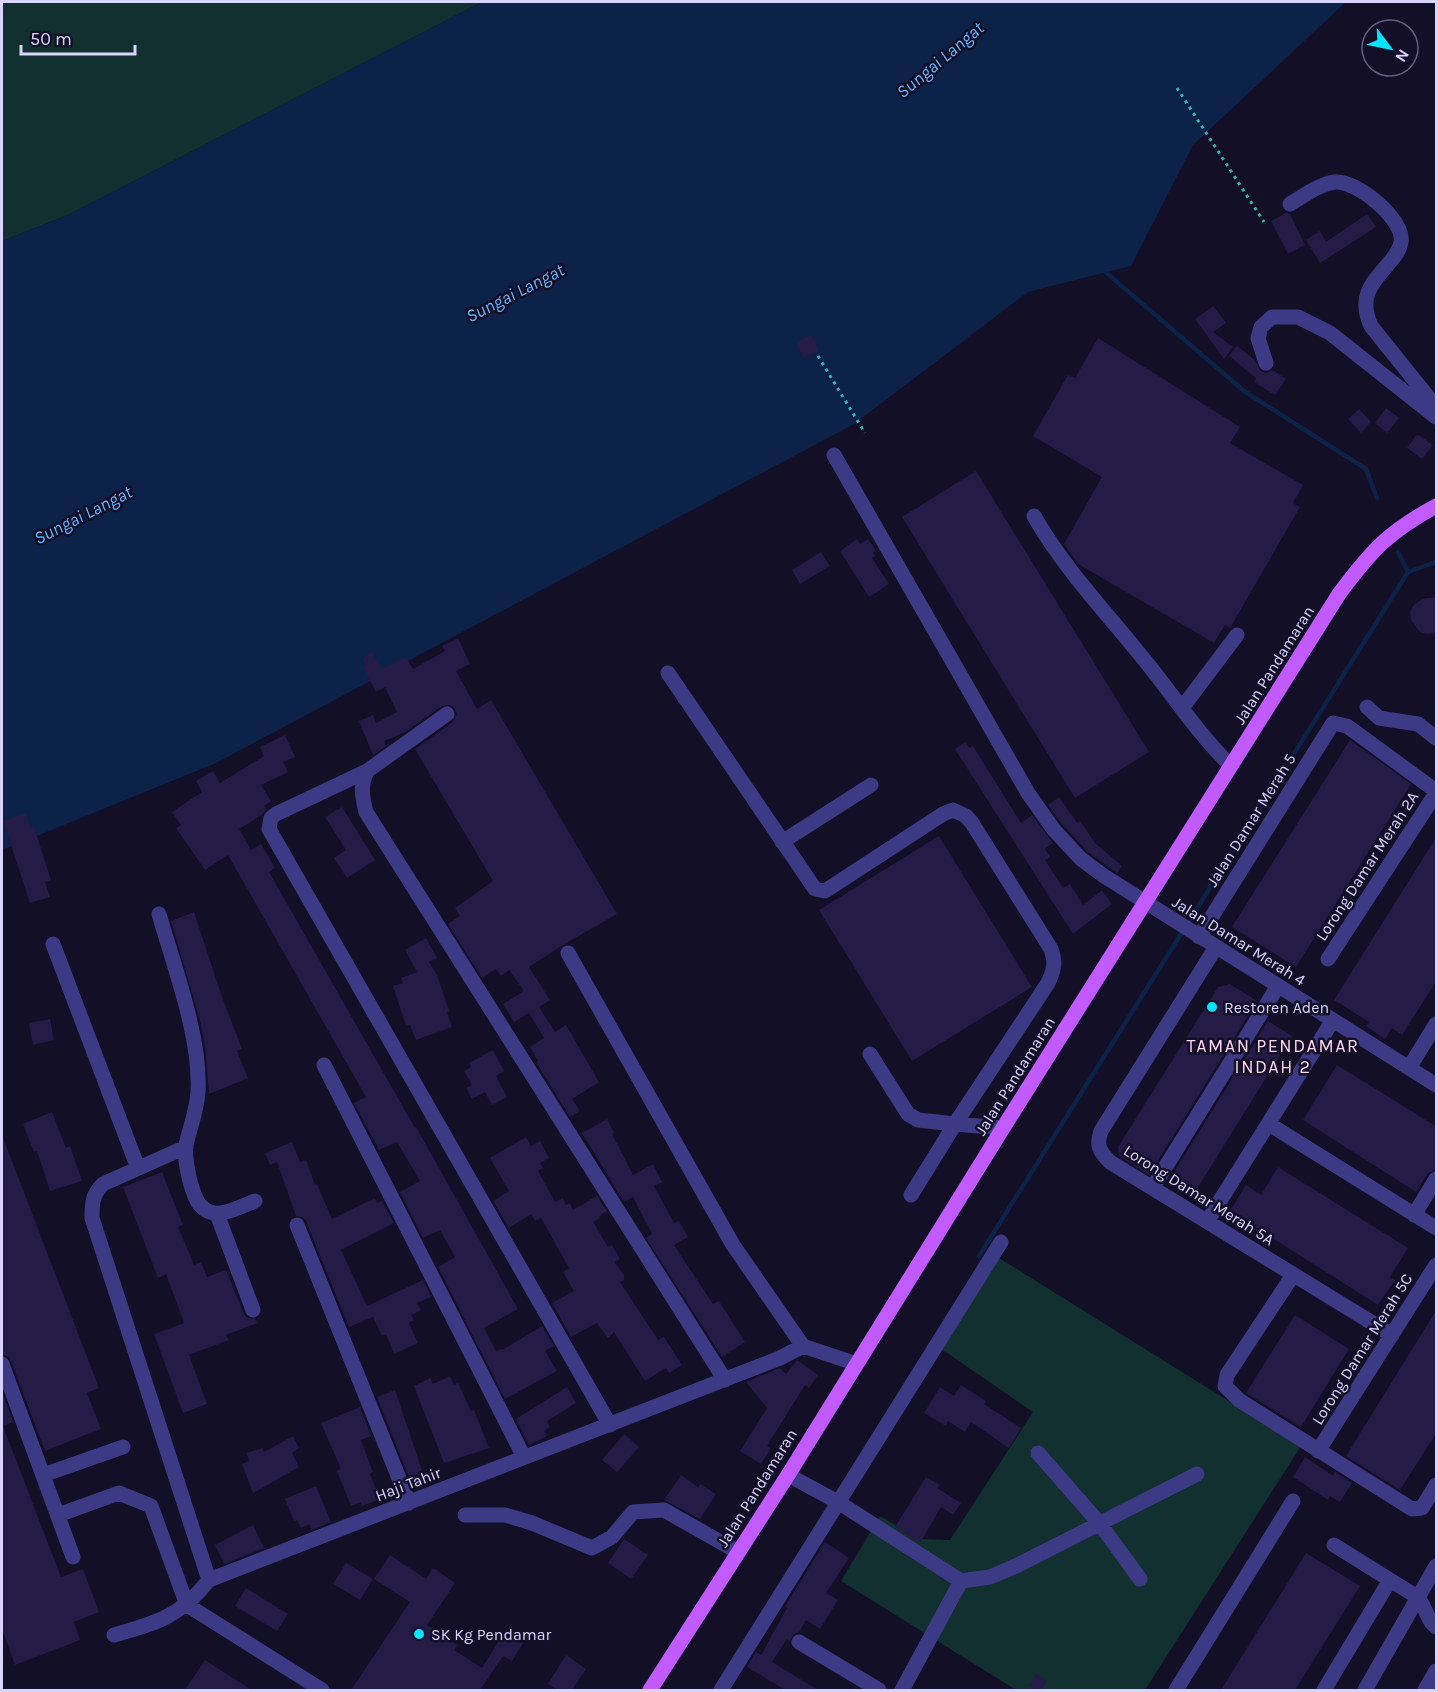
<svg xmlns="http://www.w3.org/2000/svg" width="1438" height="1692" font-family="Karla,sans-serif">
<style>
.green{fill:#12302f}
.water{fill:#0c2248}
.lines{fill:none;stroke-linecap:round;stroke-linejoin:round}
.stream{stroke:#0c2248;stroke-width:4.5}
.building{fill:#241b47}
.path{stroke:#2fb8b0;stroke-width:3;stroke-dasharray:3 4.5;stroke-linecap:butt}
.minor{stroke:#3d3a85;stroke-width:15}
.major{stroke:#c25bff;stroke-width:15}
.poi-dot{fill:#00e5ff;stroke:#130f26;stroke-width:2}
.labels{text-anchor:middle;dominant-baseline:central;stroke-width:5;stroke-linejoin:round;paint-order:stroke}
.street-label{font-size:16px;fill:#d9d4ff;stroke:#130f26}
.poi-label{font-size:16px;fill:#d9d4ff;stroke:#130f26;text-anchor:start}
.water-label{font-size:18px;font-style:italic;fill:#62b6ff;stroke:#130f26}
.neighbourhood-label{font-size:18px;letter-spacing:1.5px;fill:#ffd6f0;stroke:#130f26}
</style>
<rect width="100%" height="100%" fill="#130f26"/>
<path class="green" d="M4,2H482L68,215L2,241V4Z
M999,1258L1301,1446L1145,1690H1016L841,1581L880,1516L920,1539L950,1540L1033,1412L940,1348Z"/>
<path class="water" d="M482,2H1346L1193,145L1131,266L1028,292L854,424L214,764L2,850V241L68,215Z"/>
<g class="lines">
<path class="stream" d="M1102,269L1244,391L1366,469L1377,498
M1398,552L1408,572
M979,1256L1408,572L1436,562"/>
</g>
<path class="building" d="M1286,213L1290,214L1305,245L1288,254L1271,221Z
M1367,214L1376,227L1320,263L1306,240L1320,231L1326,242Z
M1213,306L1226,323L1213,332L1233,347L1224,359L1195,319Z
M812,335L819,351L803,358L796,342Z
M1098,338L1240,427L1230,443L1303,485L1293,503L1300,507L1230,628L1225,625L1214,643L1078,564L1064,544L1102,477L1033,436L1068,375L1075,378Z
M1237,346L1255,360L1260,371L1265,373L1273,370L1286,379L1275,395L1254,382L1256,378L1229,356Z
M1386,408L1399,418L1387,433L1375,423Z
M1359,409L1371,422L1361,433L1348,419Z
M1417,434L1433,445L1422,459L1407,448Z
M976,471L1149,752L1075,798L902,517Z
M857,539L860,544L868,539L876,551L873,553L875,556L872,558L889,584L869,597L840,551Z
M821,552L830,566L800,584L792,570Z
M1426,598H1437V633L1427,634L1420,632L1411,620L1410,613L1413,606L1419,601Z
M458,638L470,664L456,671L477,709L491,700L617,914L563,945L529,967L550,1000L539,1007L555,1032L566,1025L599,1082L572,1099L580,1111L570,1117L536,1062L538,1061L530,1047L544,1038L529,1013L514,1022L503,1004L524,991L509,970L501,976L496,969L482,978L448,924L460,916L455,908L493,881L415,749L453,722L457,714L455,709L450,705L442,706L405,732L384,741L386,746L373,755L359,721L373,715L376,723L397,712L385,687L376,692L363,668L366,666L362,658L372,652L382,669L406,657L413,669L445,651L442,646Z
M285,735L295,757L283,762L288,772L261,785L271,801L264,806L266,809L262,815L239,829L251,850L261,844L275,868L269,872L415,1128L416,1127L518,1309L484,1328L496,1351L501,1349L502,1350L542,1326L554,1346L545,1351L557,1371L505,1399L438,1267L455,1257L440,1230L423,1238L400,1192L420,1181L397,1142L379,1150L354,1103L366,1097L228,855L205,870L176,828L181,825L172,812L202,792L196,781L213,771L220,783L264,756L260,747Z
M1350,740L1411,784L1296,967L1232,927Z
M965,742L969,748L973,746L1021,823L1032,815L1053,843L1045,849L1050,857L1045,860L1063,888L1070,884L1083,905L1102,890L1112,904L1073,934L955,749Z
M1059,797L1077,823L1080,821L1095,843L1122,866L1117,873L1088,852L1062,824L1048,805Z
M342,807L375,860L347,878L334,858L346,850L325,817Z
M26,813L31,828L34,827L51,880L45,882L50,897L30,903L3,821Z
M939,836L1032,987L912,1061L819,910Z
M1437,836V980L1402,1035L1392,1028L1385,1039L1366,1026L1369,1022L1334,1000Z
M194,912L221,994L242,1049L237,1051L248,1078L209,1094L205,1047L201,1024L171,921Z
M426,938L437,958L429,962L437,975L449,1011L447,1012L452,1027L416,1040L410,1025L406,1026L393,986L403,983L401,978L417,972L405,950Z
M1230,984L1257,1001L1149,1175L1119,1156L1118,1147L1218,987Z
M50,1019L54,1040L33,1045L29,1023Z
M1268,1021L1292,1036L1195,1192L1171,1177Z
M493,1050L504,1071L496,1076L507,1097L492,1105L485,1092L472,1099L466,1088L472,1085L464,1071L471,1067L469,1063Z
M1337,1065L1437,1127V1169L1428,1173L1416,1192L1303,1120Z
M52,1112L66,1148L70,1146L82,1181L50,1191L37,1151L34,1152L23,1124Z
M607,1119L614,1133L612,1134L633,1175L653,1164L662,1182L654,1186L674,1223L679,1221L688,1237L674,1245L713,1304L719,1301L745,1342L722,1357L646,1238L652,1234L633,1197L624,1202L582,1133Z
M2,1135L99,1388L87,1393L101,1429L45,1451L11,1361L8,1356L2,1355Z
M526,1137L531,1146L540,1141L549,1158L540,1163L543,1168L538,1171L555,1202L563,1198L566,1205L570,1203L573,1210L597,1196L607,1211L599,1216L600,1218L593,1222L608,1247L612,1245L620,1259L614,1262L624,1275V1280L620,1282L658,1340L664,1337L682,1365L669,1373L666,1368L645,1381L614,1332L608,1338L597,1323L571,1337L552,1303L574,1291L563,1272L569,1268L541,1218L535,1221L531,1214L509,1228L493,1201L509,1191L490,1158Z
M292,1142L300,1162L306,1160L315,1185L317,1184L332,1219L375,1198L377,1203L382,1201L394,1223L341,1250L367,1306L423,1280L431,1297L417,1303L421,1310L411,1315L414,1320L409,1323L418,1343L394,1354L386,1334L382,1336L373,1317L349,1327L306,1221L303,1217L296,1216L277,1162L270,1165L265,1153Z
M1278,1167L1408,1248L1390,1277L1395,1280L1378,1305L1230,1211L1246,1185L1261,1195Z
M162,1172L183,1225L178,1227L194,1265L201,1262L207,1277L226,1270L244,1314L247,1318L255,1319L257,1323L226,1335L229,1340L189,1355L207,1404L183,1413L154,1334L184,1323L166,1274L158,1278L123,1187Z
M1437,1309V1432L1400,1490L1346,1456Z
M1295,1315L1349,1349L1301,1427L1246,1393Z
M797,1360L818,1375L809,1388L805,1385L767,1446L771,1448L761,1464L740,1451L767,1408L746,1382L780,1368L786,1374Z
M450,1376L454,1385L458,1383L471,1411L474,1410L489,1448L444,1463L414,1386L430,1378L433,1384Z
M961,1385L986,1401L984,1404L1021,1428L1009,1448L971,1422L965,1432L948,1421L946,1426L924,1413L940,1387L954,1396Z
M567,1387L576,1403L547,1421L550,1427L544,1431L547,1436L529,1445L516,1419Z
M395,1390L427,1485L414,1490L377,1397Z
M2,1391L13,1422L3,1426L61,1577L83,1569L99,1612L74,1622L80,1640L15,1665L2,1629Z
M360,1407L371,1436L361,1440L373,1472L370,1474L380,1499L362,1506L361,1502L351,1506L337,1471L341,1469L321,1423Z
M624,1434L639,1447L617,1472L602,1460Z
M293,1436L299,1448L292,1453L299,1467L253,1493L242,1464L249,1461L247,1453L262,1448L264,1452Z
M1305,1457L1333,1476L1335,1472L1352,1483L1340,1502L1330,1496L1328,1500L1293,1477Z
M681,1475L698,1487L700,1484L716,1494L700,1519L664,1500Z
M926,1477L940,1485L937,1488L961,1503L953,1515L941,1507L920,1543L895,1527Z
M316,1486L331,1522L311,1530L309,1524L301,1528L297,1520L294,1521L285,1499Z
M253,1525L264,1548L224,1564L215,1545Z
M624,1539L648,1555L631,1579L608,1563Z
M825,1542L849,1558L826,1593L838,1600L820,1629L806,1620L799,1632L794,1634L790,1641L787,1639L772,1662L818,1690H785L747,1667L756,1652L761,1655L787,1608L785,1606Z
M1306,1553L1360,1586L1295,1690H1221Z
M390,1555L426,1579L433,1568L455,1583L427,1625L457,1645L454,1650L482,1668L506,1629L525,1640L512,1661L503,1656L480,1690H351L410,1602L374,1579Z
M346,1563L373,1579L360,1600L333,1584Z
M246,1588L288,1614L277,1631L235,1606Z
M566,1655L586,1669L572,1690H558L548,1684Z
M205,1660L228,1675L252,1690H185Z
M1036,1674L1047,1681L1041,1690H1036L1028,1686Z"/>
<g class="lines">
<path class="path" d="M1177,88L1264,222
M818,356L865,433"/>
<path class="minor" d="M1290,204C1304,196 1319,184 1335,182C1357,180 1405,220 1401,242C1400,250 1395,256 1390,262C1371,284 1358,297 1371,326L1436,407
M1266,363L1258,338L1261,327L1272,317H1298L1330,333L1436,417
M834,455L1028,793L1054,830L1081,859L1104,876L1436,1085
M1034,516C1063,567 1105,611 1142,657C1172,693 1197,733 1231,766
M668,673L815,889L825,891L943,814L953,810L966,816L972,823L1051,949C1056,963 1054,970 1048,983L955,1124L1003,1128
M1367,707L1379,718L1418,724L1436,738
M1182,708L1237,635
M447,714L367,771C360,786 362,796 366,812L725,1380
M367,771L276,814L271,818L269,829L610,1425
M782,842L871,785
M159,914C174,967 201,1037 198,1092C197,1110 190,1127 186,1145C184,1158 188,1173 191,1185C194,1193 195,1200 201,1206C215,1222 239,1207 255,1201
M1199,937L1333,723L1347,726L1436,791
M53,944L138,1168
M1216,947L1101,1131C1096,1145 1099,1151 1110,1162L1392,1335
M568,953L733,1245L803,1346
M1328,959L1436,793
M870,1054L908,1114L918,1120L955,1124L911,1195
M324,1065L524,1457
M1409,1068L1436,1024
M1269,1124L1436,1228
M186,1147L103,1184C92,1195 92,1203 92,1218L209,1580
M1153,1187L1278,986
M217,1214L253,1310
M1414,1215L1436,1179
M1208,1220L1333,1020
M297,1225L409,1503
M1293,1275L1227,1375L1225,1386L1239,1400L1412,1509L1422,1508L1436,1485
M2,1364L73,1557
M1318,1451L1436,1265
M1038,1453L1100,1524L1140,1579
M43,1475L123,1447
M788,1475L838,1502L961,1581L990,1577L1016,1566L1197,1474
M58,1515L119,1493L151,1506L187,1605L322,1690
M465,1515H505L532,1523L592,1548L612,1537L633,1512L664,1510L738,1552
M1334,1545L1419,1598
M1419,1598L1431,1622L1436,1627
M114,1635C157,1623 181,1616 209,1580L780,1358L803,1346L857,1364
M799,1642L879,1690
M721,1690L1001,1242
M902,1690L961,1581
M1176,1690L1293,1501
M1324,1690L1390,1580
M1365,1690L1436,1566
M1425,1690L1436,1671"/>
<path class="major" d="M650,1690L788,1475L1003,1128L1339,594C1371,551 1388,532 1436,506"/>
</g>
<g class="poi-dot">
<circle cx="1212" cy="1007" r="6"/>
<circle cx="419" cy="1634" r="6"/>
</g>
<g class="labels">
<g class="street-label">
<text transform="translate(1274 665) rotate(-58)">Jalan Pandamaran</text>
<text transform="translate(1251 820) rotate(-58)">Jalan Damar Merah 5</text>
<text transform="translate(1367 866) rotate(-57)">Lorong Damar Merah 2A</text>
<text transform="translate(1239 941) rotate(32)">Jalan Damar Merah 4</text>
<text transform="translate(1015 1076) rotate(-58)">Jalan Pandamaran</text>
<text transform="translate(1199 1195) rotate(32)">Lorong Damar Merah 5A</text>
<text transform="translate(1362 1349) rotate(-58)">Lorong Damar Merah 5C</text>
<text transform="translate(408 1484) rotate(-21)">Haji Tahir</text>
<text transform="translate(757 1488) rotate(-58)">Jalan Pandamaran</text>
</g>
<g class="poi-label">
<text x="1224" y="1007">Restoren Aden</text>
<text x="431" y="1634">SK Kg Pendamar</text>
</g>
<g class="water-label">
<text transform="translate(940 60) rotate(-40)">Sungai Langat</text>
<text transform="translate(515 293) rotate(-27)">Sungai Langat</text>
<text transform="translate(83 515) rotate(-27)">Sungai Langat</text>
</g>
<g class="neighbourhood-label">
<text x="1273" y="1046">TAMAN PENDAMAR<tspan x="1273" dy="21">INDAH 2</tspan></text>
</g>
</g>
<rect width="1438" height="1692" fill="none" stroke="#d9d4ff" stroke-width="6"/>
<g transform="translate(1390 48) rotate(122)"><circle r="28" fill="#130f26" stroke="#625e7d" stroke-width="1.5"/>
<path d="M0-4.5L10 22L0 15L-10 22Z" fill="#00e5ff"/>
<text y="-9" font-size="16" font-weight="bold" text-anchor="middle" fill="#d9d4ff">N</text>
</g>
<path d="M21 45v9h114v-9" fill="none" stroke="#d9d4ff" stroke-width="3"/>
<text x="30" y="45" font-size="18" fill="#d9d4ff" stroke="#130f26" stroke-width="4.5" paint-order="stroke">50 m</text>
</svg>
